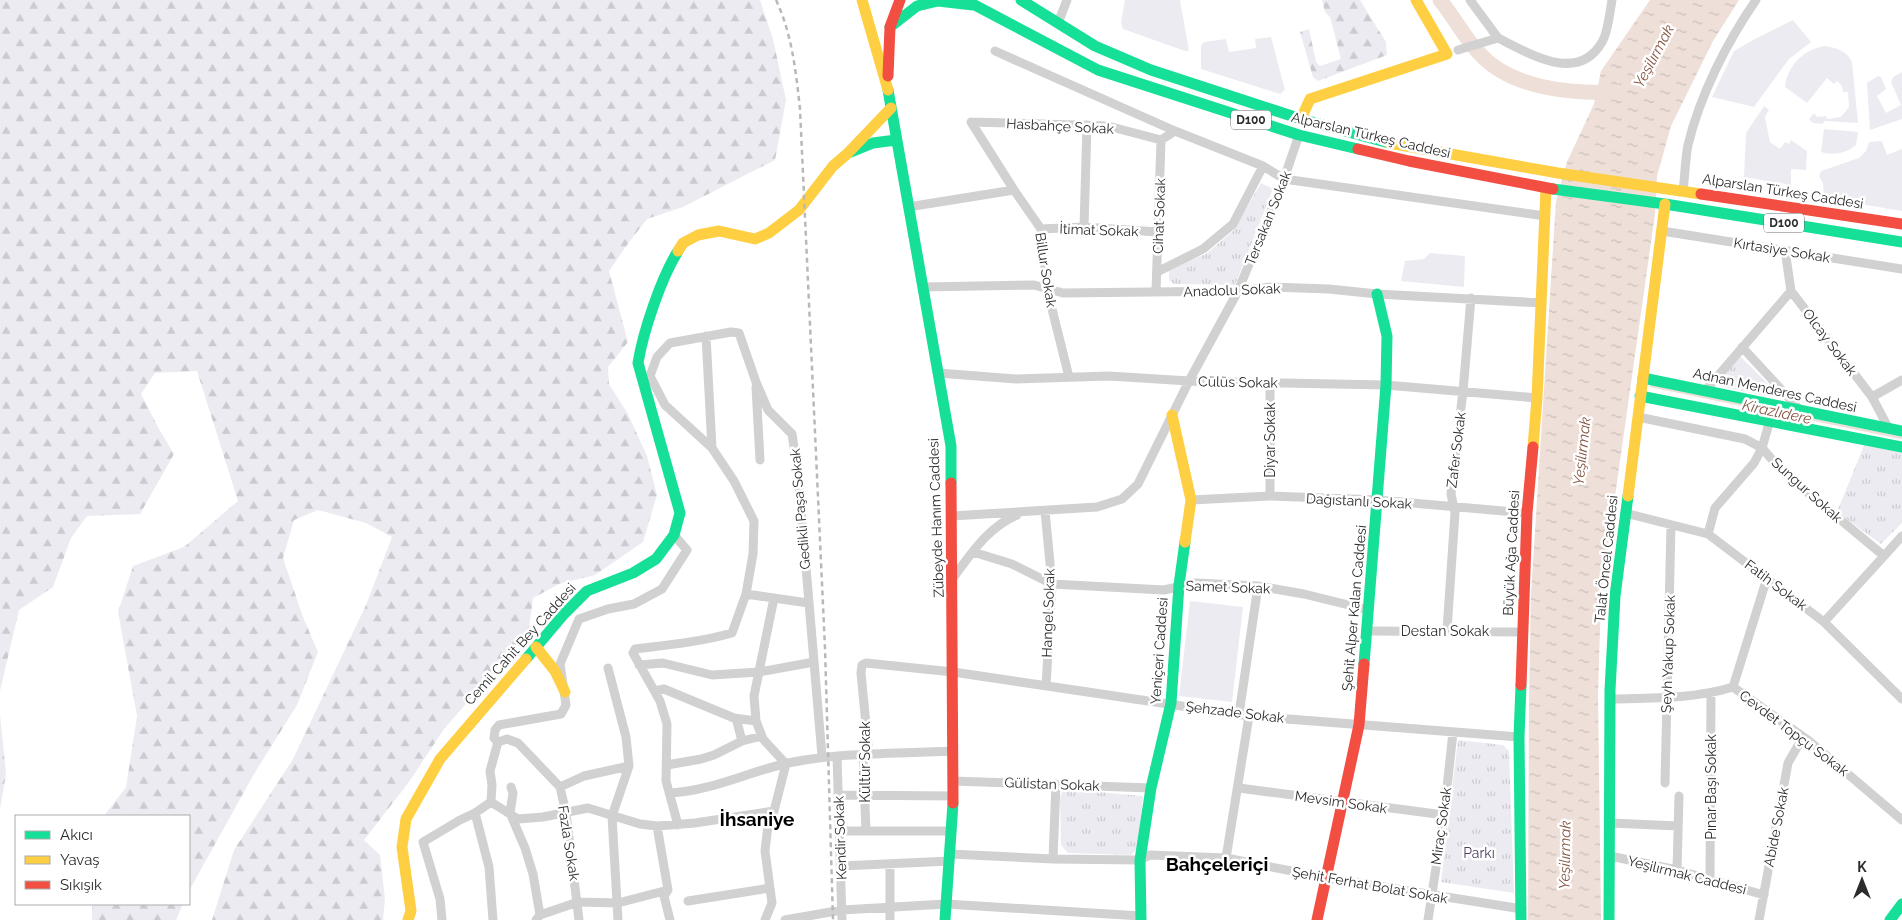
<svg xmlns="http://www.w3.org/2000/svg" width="1902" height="920" font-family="Raleway,sans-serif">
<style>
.grass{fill:#edebf2}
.forest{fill:url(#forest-firs)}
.park{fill:url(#park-tufts)}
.water{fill:url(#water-ripples)}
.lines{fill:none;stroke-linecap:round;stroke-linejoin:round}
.stream{stroke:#eedfd8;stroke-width:2.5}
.river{stroke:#eedfd8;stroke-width:15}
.street{stroke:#d1d1d1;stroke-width:9}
.fast{stroke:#16e098;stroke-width:11}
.slow{stroke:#ffcf43;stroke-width:11}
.jam{stroke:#f24e42;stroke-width:11}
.rail{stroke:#b8b8b8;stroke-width:2.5;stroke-dasharray:5 4;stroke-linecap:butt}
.labels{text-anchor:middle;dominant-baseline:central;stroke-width:5;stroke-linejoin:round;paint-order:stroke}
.shield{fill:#fff;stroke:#6b6b6b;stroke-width:1}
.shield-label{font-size:12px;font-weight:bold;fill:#2c2c2c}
.street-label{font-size:14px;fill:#2c2c2c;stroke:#fff}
.park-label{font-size:14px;fill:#4e3d63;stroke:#fff}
.water-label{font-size:15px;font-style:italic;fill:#865641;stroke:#fff}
.district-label{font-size:19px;font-weight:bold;fill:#000;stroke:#fff}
</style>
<defs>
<pattern id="forest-firs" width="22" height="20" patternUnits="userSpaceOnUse" patternTransform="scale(1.25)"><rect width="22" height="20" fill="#edebf2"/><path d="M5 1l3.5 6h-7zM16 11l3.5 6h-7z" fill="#cbcad0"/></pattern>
<pattern id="park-tufts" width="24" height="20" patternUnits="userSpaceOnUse" patternTransform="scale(1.25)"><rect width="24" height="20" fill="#edebf2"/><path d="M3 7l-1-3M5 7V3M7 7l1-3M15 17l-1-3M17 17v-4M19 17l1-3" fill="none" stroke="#cbcad0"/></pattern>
<pattern id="water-ripples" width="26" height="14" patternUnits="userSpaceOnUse" patternTransform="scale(1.25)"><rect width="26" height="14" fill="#eedfd8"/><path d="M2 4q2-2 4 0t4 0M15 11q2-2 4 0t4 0" fill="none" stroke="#ccc0ba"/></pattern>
</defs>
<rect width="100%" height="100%" fill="#fff"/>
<path class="grass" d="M1125,0H1180L1189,51H1185L1123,29L1121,22Z
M1793,20L1811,42L1789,59L1754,107L1712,97L1734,51L1753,40Z
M1271,37L1285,90L1280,94L1201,69V45L1204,42L1226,39L1229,52L1256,48L1255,39Z
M1825,46C1837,48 1847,51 1852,62L1858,123L1824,121L1823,124L1813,123L1809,119L1814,113L1817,117L1826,116L1827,119L1841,117L1849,107L1848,92H1843L1842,86L1837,81L1834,84L1827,78L1807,103L1785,87C1787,66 1804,49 1825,46Z
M1902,72V119L1870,130L1867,83L1878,76L1881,77L1886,89L1877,96L1886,113L1901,105L1891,82L1893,77Z
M1764,106L1769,110L1765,117L1770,142L1780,149L1785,142L1789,144L1791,140L1807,151L1806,170L1791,169V185L1744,177L1746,133Z
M1824,129L1858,132L1856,145C1847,153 1833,156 1821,152Z
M1882,141L1887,155L1902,149V211L1824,198L1823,183L1819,176L1821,171L1859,158L1866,151L1869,142Z
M1430,253L1465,256L1464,287L1401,281L1405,261L1424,259Z
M1190,601L1243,607L1232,702L1179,696Z"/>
<path class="forest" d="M0,0H760L773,39L786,100L775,160L683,207L647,219L627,245L609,271L628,342L608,367L609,384L628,414L647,456L657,495L643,542L595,575L559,584L533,598L529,628L512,651L444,729L409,782L364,840L380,855L385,899L383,920H212L234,850L293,759L366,605L392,537L366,523L318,510L294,520L283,558L303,617L318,652L297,705L254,774L189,891V816H104L126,787L137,716L118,612L133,566L184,547L238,501L197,371L155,373L141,394L159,429L174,454L140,514L87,516L71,538L53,587L19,610L0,691Z
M1322,0H1360L1386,42L1387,55L1318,81L1313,77L1300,32L1309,29L1316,62L1320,66L1341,59L1330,17L1325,12Z
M0,714L6,774L0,809Z
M92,904H183L176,920H92Z"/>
<path class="park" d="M1261,183L1273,189L1235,285L1174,284L1169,280V268L1206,254L1233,231Z
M1739,355L1779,395L1778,398L1722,387L1717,381Z
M1865,443L1902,452V523L1881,544L1837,512Z
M1458,740L1503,745L1509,751L1514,893L1441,882Z
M1064,789L1143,796L1138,848L1131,855L1068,853L1061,845L1060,797Z"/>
<path class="water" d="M1650,0H1739L1713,41L1671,126L1657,176L1655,214L1601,595L1598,696L1601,920H1528L1529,702L1531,594L1556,201L1567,162L1594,104L1601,71Z"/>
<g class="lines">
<path class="stream" d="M1651,386L1902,438"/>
<path class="river" d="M1440,0C1454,17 1464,37 1479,53C1511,89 1572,94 1617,92"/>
<path class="street" d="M1470,0L1498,38
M1058,23L1067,0
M1458,50L1498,38C1530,54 1578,84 1602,42C1608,33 1610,11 1612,0
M995,51L1175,131
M971,122L1108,126L1161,140L1175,131L1263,166L1284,179L1545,216
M971,122L1014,190L1041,229L1047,289L1069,377
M1683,191C1685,176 1685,160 1688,145C1700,95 1727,42 1756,0
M908,207L1014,190
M1084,227L1087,125
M1041,229L1084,227L1158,232
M1662,231L1902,269
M1785,250L1791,291L1872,397L1889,429
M1157,272L1203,249L1233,224L1263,166
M923,287L1034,285L1063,293L1238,291L1270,287L1329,289L1377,294L1542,303
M1156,292L1161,140
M1742,347L1801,411
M938,373L1016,379L1109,376L1189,381L1386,385L1537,398
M756,387L760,460
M1705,391L1791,291
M1872,397L1902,380
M1638,417L1745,439L1762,448L1782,471L1884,556L1824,622
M712,448L665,405L650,376L657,357L670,343L731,332L739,333L756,382L768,410L792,434L798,473L822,756
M1270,496V383
M1191,500L1270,496L1378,500L1527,513
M1045,511L1052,584L1046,686
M1625,513L1708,534L1824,622L1902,699
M952,516L1097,507L1122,499L1138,484L1189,381L1238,291L1284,179L1299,135
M1708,534L1715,508L1754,463L1762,448L1770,420
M973,552L1012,564L1052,584L1164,590L1196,583L1258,586L1304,594L1369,610
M1884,556L1902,536
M953,578C971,554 988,527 1017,515
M746,594L808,603
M1447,630L1455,513L1451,494L1463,391L1471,298
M1367,631L1523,632
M639,665L663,663L712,675L759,672L814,662
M608,668L626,737L629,766L612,816L618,920
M1733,687L1767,578
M655,691L664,689L734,718L756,721L763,739L786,764
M1611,699C1652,698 1694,699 1733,687L1809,741L1902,820
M1239,714L1258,586
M736,718L742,741
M756,721L754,696L774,598
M498,742L507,739L518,743L560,787L566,813L579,920
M837,756L842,920
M667,765L701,759L714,755L742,741L762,736
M953,781L1151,788
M1665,783L1671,525
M511,787L513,793L510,813L525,848L533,874L540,915
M560,787L584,776L629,766
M1239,788L1444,815
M670,793C711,791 748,772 788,763C841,752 898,754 952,751
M838,795L953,796
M491,802L518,819L543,817L588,808L640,824L657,826L695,823L774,811
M1611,823L1678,826
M678,825L666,781L667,724L660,701L633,653L635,649C668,645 700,642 732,633L746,594L753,554L754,521L734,481L712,448L706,336
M657,826L668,890L664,896L670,920
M840,831H952
M866,831L863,755L868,745L861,673L862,665L866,663L953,672L1249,716L1519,737
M950,854L1053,859L1140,860L1150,855L1226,858L1327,878L1522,909
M1610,856L1677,870L1764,895
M1226,858L1249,716
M1053,859L1056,784
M890,864V920
M841,866L950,861
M1677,870L1679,796
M1710,880L1711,694
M688,901L770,888
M442,920L440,899L423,842L460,820L475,813
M493,920L489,867L475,813L491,802L492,785L490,771L498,742L494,738L495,730L499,725L561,714L566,705L560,664L579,619L608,609L634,604L662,589L687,550L674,535
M536,920L540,915L578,902L618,903L668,890
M765,920L772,903L765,851L768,825L774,811L786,764
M785,920L842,910L946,904L1141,916
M1428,920L1444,815L1453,732
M1759,920L1788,763L1803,737"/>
<path class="fast" d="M965,0L1098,70L1299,135L1358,149
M1021,0L1095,46L1151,70L1301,119L1389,143
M890,27L917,6L938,1L973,5
M888,90L951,446V483
M851,152L873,143L896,140
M1553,189L1665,204L1902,242
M1643,378L1902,431
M1640,396L1902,447
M526,659L564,614L587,591L633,573L656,559L674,535L680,513L638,363C643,332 661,278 678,251
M1364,664L1386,385L1387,336L1377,294
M1521,685L1519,737L1521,920
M945,920L953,803
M1141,920L1140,860L1151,788L1171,703L1179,585L1185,542
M1609,920L1610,690L1615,596L1628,496
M1890,920L1902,904"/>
<path class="slow" d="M862,0L888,90
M1301,119L1310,99L1447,54L1416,0
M1389,143L1558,173L1701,194
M678,251L683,243L698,235L719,231L755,239L769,233L799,210L833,166L847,154L891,108
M1172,415L1191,500L1185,542
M1533,447L1537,398L1546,188
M1628,496L1665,204
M536,647L555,671L565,692
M408,920L411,911L402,847L406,819L440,759L526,659"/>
<path class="jam" d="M888,76L890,27L900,0
M1358,149L1409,161L1553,189
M1701,194L1902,224
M951,483L953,803
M1521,685L1527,513L1533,447
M1317,920L1359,725L1364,664"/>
<path class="rail" d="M776,0C792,34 796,72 800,109L825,648L833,920"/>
</g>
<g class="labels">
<g class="shield">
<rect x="1231" y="110.5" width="40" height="19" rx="4"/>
<rect x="1764" y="213.5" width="40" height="19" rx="4"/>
</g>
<g class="shield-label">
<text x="1251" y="120">D100</text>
<text x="1784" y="223">D100</text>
</g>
<g class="street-label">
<text transform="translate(1060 126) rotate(3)">Hasbahçe Sokak</text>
<text transform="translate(1371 135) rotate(13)">Alparslan Türkeş Caddesi</text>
<text transform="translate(1783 191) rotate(9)">Alparslan Türkeş Caddesi</text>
<text transform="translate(1159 216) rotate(-88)">Cihat Sokak</text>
<text transform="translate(1268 218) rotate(-68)">Tersakan Sokak</text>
<text transform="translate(1099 230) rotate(2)">İtimat Sokak</text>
<text transform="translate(1782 250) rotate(9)">Kırtasiye Sokak</text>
<text transform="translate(1046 270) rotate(81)">Billur Sokak</text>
<text transform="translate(1232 290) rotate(-2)">Anadolu Sokak</text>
<text transform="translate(1830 342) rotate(53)">Olcay Sokak</text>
<text transform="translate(1238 382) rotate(1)">Cülüs Sokak</text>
<text transform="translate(1775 390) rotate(12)">Adnan Menderes Caddesi</text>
<text transform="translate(1270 440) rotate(-90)">Diyar Sokak</text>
<text transform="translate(1456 450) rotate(-83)">Zafer Sokak</text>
<text transform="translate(1807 490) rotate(42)">Sungur Sokak</text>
<text transform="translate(1359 501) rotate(3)">Dağıstanlı Sokak</text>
<text transform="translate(800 509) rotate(-95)">Gedikli Paşa Sokak</text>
<text transform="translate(936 518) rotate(-92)">Zübeyde Hanım Caddesi</text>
<text transform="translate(1511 553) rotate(-87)">Büyük Ağa Caddesi</text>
<text transform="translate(1606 559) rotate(-84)">Talat Öncel Caddesi</text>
<text transform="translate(1776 585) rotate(37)">Fatih Sokak</text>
<text transform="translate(1228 587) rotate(2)">Samet Sokak</text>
<text transform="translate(1354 608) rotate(-85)">Şehit Alper Kalan Caddesi</text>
<text transform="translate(1048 613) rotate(-88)">Hangel Sokak</text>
<text x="1445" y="631">Destan Sokak</text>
<text transform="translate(520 644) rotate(-48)">Cemil Cahit Bey Caddesi</text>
<text transform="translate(1159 651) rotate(-86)">Yeniçeri Caddesi</text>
<text transform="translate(1668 654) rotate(-88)">Şeyh Yakup Sokak</text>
<text transform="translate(1235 712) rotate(7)">Şehzade Sokak</text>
<text transform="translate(1794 733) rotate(37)">Cevdet Topçu Sokak</text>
<text transform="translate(865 762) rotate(-90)">Kültür Sokak</text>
<text transform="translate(1052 784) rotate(2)">Gülistan Sokak</text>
<text transform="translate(1711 787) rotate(-90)">Pınar Başı Sokak</text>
<text transform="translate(1341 802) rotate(8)">Mevsim Sokak</text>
<text transform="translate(1441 826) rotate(-82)">Miraç Sokak</text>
<text transform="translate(1776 827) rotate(-79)">Abide Sokak</text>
<text transform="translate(840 838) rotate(-92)">Kendir Sokak</text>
<text transform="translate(569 843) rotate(81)">Fazla Sokak</text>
<text transform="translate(1687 875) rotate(14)">Yeşilırmak Caddesi</text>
<text transform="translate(1370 885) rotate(10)">Şehit Ferhat Bolat Sokak</text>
</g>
<g class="park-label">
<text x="1479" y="853">Parkı</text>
</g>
<g class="water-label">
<text transform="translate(1654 56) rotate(-62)">Yeşilırmak</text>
<text transform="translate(1777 412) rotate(12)">Kirazlıdere</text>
<text transform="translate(1582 451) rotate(-84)">Yeşilırmak</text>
<text transform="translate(1565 855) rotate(-89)">Yeşilırmak</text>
</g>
<g class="district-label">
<text x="757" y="819">İhsaniye</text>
<text x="1217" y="864">Bahçeleriçi</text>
</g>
</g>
<rect x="15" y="815" width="175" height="90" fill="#ffffff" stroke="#ababab"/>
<rect x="25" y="831" width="25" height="8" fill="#16e098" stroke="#ababab"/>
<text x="60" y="840" font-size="15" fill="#2c2c2c">Akıcı</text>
<rect x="25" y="856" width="25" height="8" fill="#ffcf43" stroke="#ababab"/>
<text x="60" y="865" font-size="15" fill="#2c2c2c">Yavaş</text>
<rect x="25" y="881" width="25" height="8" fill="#f24e42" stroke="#ababab"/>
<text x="60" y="890" font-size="15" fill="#2c2c2c">Sıkışık</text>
<g transform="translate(1862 880)" stroke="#ffffff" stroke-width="4" paint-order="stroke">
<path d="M0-4L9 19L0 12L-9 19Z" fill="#2c2c2c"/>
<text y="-8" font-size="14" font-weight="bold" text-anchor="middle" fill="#2c2c2c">K</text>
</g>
</svg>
